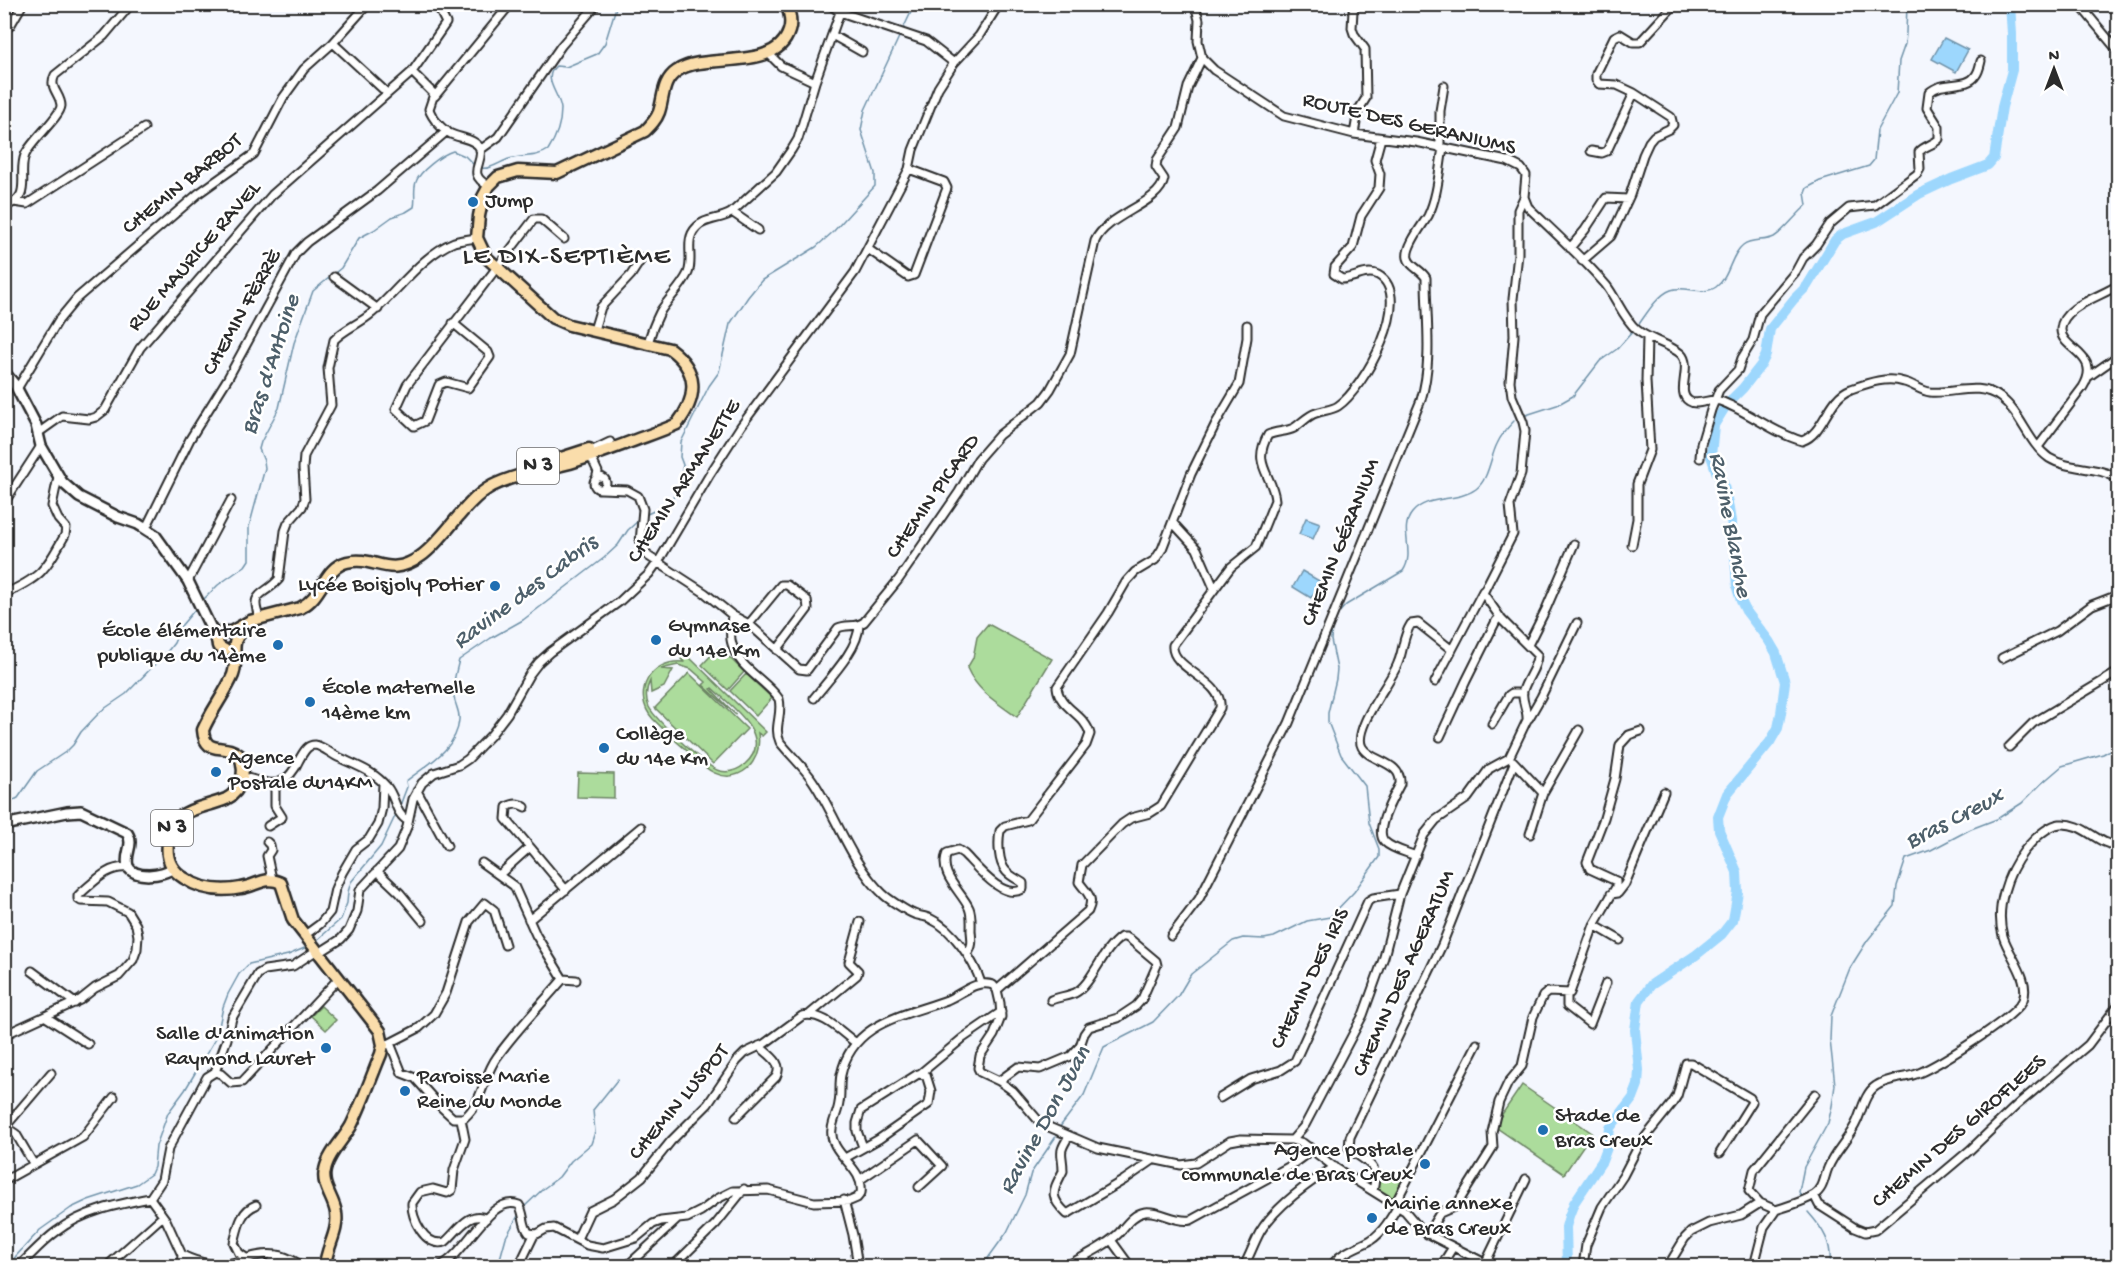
<svg xmlns="http://www.w3.org/2000/svg" width="2123" height="1271" font-family="'Gochi Hand',sans-serif">
<style>
.green{fill:#acdc9c;stroke:#6c8464;stroke-width:1.5;fill-rule:evenodd}
.water{fill:#9dd7fd;stroke:#6f92a9;stroke-width:1.5}
.lines{fill:none;stroke-linecap:round;stroke-linejoin:round}
.stream{stroke:#6f92a9;stroke-width:1.5}
.river{stroke:#9dd7fd;stroke-width:10}
.street-casing{stroke:#2b2b2b;stroke-width:11}
.secondary-casing{stroke:#2b2b2b;stroke-width:14}
.primary-casing{stroke:#2b2b2b;stroke-width:15}
.street{stroke:#fff;stroke-width:7}
.secondary{stroke:#fff;stroke-width:9}
.primary{stroke:#faddab;stroke-width:10}
.poi-dot{fill:#1f6fb2;stroke:#fff;stroke-width:2}
.labels{text-anchor:middle;dominant-baseline:central;stroke-width:5;stroke-linejoin:round;paint-order:stroke}
.shield{fill:#fff;stroke:#6b6b6b;stroke-width:1.5}
.shield-label{font-size:21px;font-weight:bold;fill:#2b2b2b}
.street-label{font-size:22px;fill:#2b2b2b;stroke:#fff}
.poi-label{font-size:22px;fill:#2b2b2b;stroke:#fff;text-anchor:start}
.water-label{font-size:24px;font-style:italic;fill:#4d5f6a;stroke:#fff}
.quarter-label{font-size:26px;letter-spacing:1.5px;fill:#2b2b2b;stroke:#fff}
</style>
<rect width="100%" height="100%" fill="#f4f7fe"/>
<filter id="ink" filterUnits="userSpaceOnUse"><feTurbulence type="fractalNoise" baseFrequency=".0167" numOctaves="2"/><feDisplacementMap in="SourceGraphic" scale="12" xChannelSelector="R" yChannelSelector="G"/><feConvolveMatrix kernelMatrix="1 2 1 2 8 2 1 2 1" color-interpolation-filters="sRGB"/></filter>
<g filter="url(#ink)">
<path class="green" d="M988,624L1052,659L1017,717C997,703 977,691 967,668L973,658L977,637Z
M719,647L744,672L728,690L702,665Z
M686,654L766,732L762,736L758,733C760,746 758,758 748,768C723,789 701,765 684,748C673,739 663,729 653,719C630,693 651,658 684,662L681,659ZM678,665L691,669L706,682L703,685L736,715L711,689L712,688C730,705 776,737 745,764C738,770 729,773 720,771C708,769 655,719 649,707C645,698 646,689 650,681L651,693L664,687L673,670L661,669Z
M689,673L747,729L713,764L655,708Z
M746,674L772,698L756,716L730,691Z
M578,773L614,774V798L577,797Z
M321,1006L336,1020L326,1030L311,1016Z
M1522,1085L1592,1133L1564,1174L1494,1126Z
M1380,1171L1405,1182L1396,1201L1373,1189Z"/>
<path class="water" d="M1944,38L1968,50L1956,72L1932,59Z
M1306,518L1320,523L1313,539L1299,534Z
M1302,571L1321,582L1311,598L1293,587Z"/>
<g class="lines">
<path class="stream" d="M902,31L915,4
M481,168C490,170 500,162 509,159C522,155 537,158 548,150C556,138 561,124 561,109C560,94 541,79 556,66L566,67L597,54L605,43L617,4
M1637,327C1645,316 1657,295 1671,290C1685,285 1703,296 1716,287C1730,277 1730,255 1743,245C1752,238 1764,242 1774,237C1784,231 1794,217 1804,208L1807,205L1805,193L1807,188L1820,181L1869,166L1874,160L1877,130L1897,93L1899,61L1905,44L1906,33L1907,4
M1526,415L1557,405L1573,396L1600,361L1617,349L1634,330
M645,515L667,505L678,491L683,465L680,457L681,442L709,386L719,372L730,324L748,297L762,280L816,247L833,232L875,186V173L861,130L865,110L900,35
M202,601L218,585L245,566L249,560V527L265,468L264,461L259,449L261,442L279,408L294,343L313,291L341,268L359,238L374,230L392,217L406,212L414,207C416,199 413,190 416,182C419,172 442,154 453,151L465,156L474,165
M1336,616L1346,605L1403,571C1416,552 1398,530 1412,513C1427,494 1457,503 1476,489C1489,479 1490,458 1497,444C1501,435 1507,428 1514,421
M4,805L18,798L37,771L67,751L73,745L81,732L101,711L126,694L167,652L174,643L181,626L197,607
M399,808L407,787L406,781C427,765 457,749 459,720C460,711 455,705 454,697C452,685 456,672 459,660L491,638L523,620L604,558L618,545L628,530L639,520
M316,941L341,919L347,903L348,892L351,882L381,846L397,812
M1059,1128L1084,1095L1104,1047L1153,1022L1178,996L1191,974L1233,941L1243,938L1264,939L1274,937L1307,921L1330,917L1354,892L1379,857V849L1369,823L1365,786L1341,755L1328,722V713L1336,679L1337,669L1331,640L1332,625
M1802,1198L1799,1192L1804,1167L1828,1123L1832,1106L1835,1085L1830,1040L1831,1016L1850,968L1867,941L1895,906L1897,886L1906,859L1931,850L1971,829L1997,819L2022,803L2041,784L2062,766L2103,754L2118,746
M524,1207L543,1189L559,1177L571,1161L591,1144L595,1132L593,1110L618,1079
M1808,1212C1824,1230 1832,1243 1830,1266
M9,1266L16,1256L40,1230L71,1208L88,1200L137,1184L151,1174L154,1167L156,1146L168,1113L185,1090L217,1036L223,1007L228,994L239,974L249,964L288,955L307,947
M498,1266L506,1237L519,1214
M984,1266L986,1261L1007,1232L1025,1195L1031,1173L1055,1138L1057,1132"/>
<path class="river" d="M1567,1266L1566,1227L1569,1216L1574,1203L1602,1161L1608,1145L1610,1128L1633,1098L1638,1085L1639,1070L1635,1030L1639,1001L1651,985L1696,955L1722,934L1733,920L1738,892L1737,872L1719,830L1718,817L1727,794L1770,742L1778,728L1781,713L1785,682L1776,653L1769,641L1746,611L1741,601L1737,588L1734,539L1728,503L1723,482L1717,474L1711,456L1714,425L1727,404L1743,388L1761,365L1766,355L1770,329L1794,299L1807,286L1835,240L1843,234L1876,222L1919,194L1951,179L1988,165L1994,158L2002,107L2012,70V34L2010,4"/>
<defs>
<path id="street" d="M439,4V9L446,23L412,72L434,94L429,109C432,118 442,130 451,134C459,138 477,139 480,149C484,164 465,173 489,186
M829,4L840,12L926,41L954,63
M1195,4L1199,20L1198,41L1202,58L1214,70L1284,116L1354,134L1416,142L1507,161L1521,168L1526,175L1524,197L1528,207C1554,232 1582,257 1606,285C1617,299 1623,318 1637,330C1649,340 1668,343 1681,354C1693,366 1675,393 1689,401C1698,407 1710,397 1720,401C1748,411 1773,433 1802,441C1825,433 1827,398 1851,389C1868,383 1887,376 1904,382C1913,384 1921,391 1930,392C1954,394 1979,381 2001,398C2021,413 2028,443 2049,458C2070,471 2098,465 2118,479
M2079,4L2118,51
M4,28L10,26L21,7
M832,35L862,52
M333,43L387,93
M815,82L840,12
M435,96L508,7
M1354,134L1358,111L1366,98L1365,49L1354,34L1352,28L1353,11L1357,4
M1440,148V111L1444,86
M480,150L498,137L561,46L597,4
M1591,151L1602,153L1607,151L1634,93
M14,202L27,204L144,128
M4,206C34,199 17,175 25,155C31,141 60,117 61,106C61,94 48,88 55,75L104,36L131,4
M732,212L758,230
M1570,248L1585,230L1606,198L1628,199
M868,249L908,277L914,275L947,188L944,182L909,169
M1582,261L1611,236L1630,195L1643,155L1649,142L1654,136L1669,129L1673,125L1671,117L1634,93L1617,85L1599,84L1596,80V74L1614,37L1620,34L1633,42H1640L1675,4
M334,277L378,309
M453,323L488,352L490,357L468,388L446,382L439,385L425,421L414,426L396,409L407,385L534,219H541L564,239
M594,330L601,307L631,275L642,258
M648,343C651,332 655,322 660,312C668,299 681,288 688,273C694,259 684,240 696,228C704,218 720,220 731,213L776,172L792,149L798,139L815,82L781,66L768,53
M2088,377L2118,356
M17,389L58,321L77,298L199,193L254,154L283,98L304,69L333,43L368,4
M38,433L62,416L89,419L96,417L105,410L140,348L272,195L412,72
M2038,447L2083,387C2103,354 2060,350 2061,329C2062,306 2103,296 2118,285
M589,452L610,442
M589,453L598,472L597,475
M1700,458L1701,444L1711,410L1719,390L1738,370L1742,358L1753,340L1760,314L1796,271L1803,258L1816,245L1830,224L1849,208L1875,205L1917,174L1920,169L1919,152C1924,146 1933,145 1939,139V127L1927,108L1929,93C1943,79 1967,90 1976,75C1979,71 1980,65 1981,61
M594 483a6 6 0 1 1 12 0a6 6 0 1 1-12 0Z
M601,489L627,490L638,496L643,509L640,542L648,556L705,593L732,615L749,624L799,669L807,670L838,628C847,624 856,628 864,622L899,579L959,492L978,459L999,435L1041,402L1050,390L1070,354L1095,241C1107,214 1160,204 1164,179L1156,167L1157,160L1178,128L1188,87L1202,58
M4,503L41,446
M1173,523L1197,549L1214,588
M146,528L190,439L228,378L296,253L307,242L377,191L447,131
M1632,545L1637,519V484L1650,450L1646,381L1647,337
M188,581L231,500
M4,594C42,577 45,570 65,535L66,528L58,519L52,506L58,477
M732,615C731,624 729,635 732,644C738,668 766,680 779,699C783,715 773,727 780,742C791,756 804,767 813,781C837,817 851,864 883,894C888,899 908,912 914,914C919,916 926,916 931,919C953,929 974,961 981,983
M260,619C248,591 265,596 279,579L285,531L288,523L302,507L305,499L303,468L304,456L331,405L328,368L334,340C344,329 361,323 372,313C398,291 422,255 454,242C461,240 470,239 477,238
M749,624L781,585H787L807,600L808,609L777,650
M1528,645L1546,609L1574,544
M2002,658L2057,631L2092,605L2118,595
M1435,682L1483,591
M814,698C828,680 859,649 859,625
M1529,718L1541,697L1577,623
M1492,724L1509,695L1512,693H1523
M1440,737L1466,681L1496,621L1500,617
M2009,747L2033,723L2118,672
M1513,761L1543,793L1530,834
M243,777C266,782 280,792 295,768C298,762 302,753 307,748C309,746 312,745 315,745C322,746 330,753 336,756C354,765 373,770 387,787C396,798 395,814 408,821
M417,791L447,846
M1543,793L1579,730
M268,826L282,817L275,806V785
M267,842L270,845L271,850L267,856L272,879
M530,847L566,890
M1416,856C1406,852 1392,849 1385,842C1373,831 1394,796 1400,784C1402,761 1370,762 1362,747C1352,728 1391,683 1398,663C1404,649 1402,638 1411,624L1418,623L1452,650
M482,863L514,886L536,935L563,979L576,980
M377,871L400,893L423,921
M499,875L530,847L506,819L507,807C514,803 518,803 525,807
M1611,894L1618,893L1625,884L1664,792
M529,920L641,827
M1594,925L1620,940
M305,935L320,924L330,912L335,889L342,873L356,849L369,839L378,824L382,808L383,783
M1171,936L1199,899L1289,723L1421,400C1433,360 1426,319 1426,278C1422,270 1410,267 1408,258C1405,247 1422,226 1428,216C1438,196 1439,170 1443,148
M319,953L341,939L349,930L357,911L360,890L398,849L407,827L413,799L422,783L434,773L459,765L468,759L491,735L507,714L529,675L539,662L550,652L619,602L649,574L660,559L710,474L741,426L855,272L909,169L913,150L938,88L954,63L979,36L999,4
M967,954C973,947 972,940 971,931C971,924 972,915 969,908C961,891 938,874 947,853L958,850L964,854C977,867 1003,901 1023,889V883C1017,879 1010,876 1006,871C998,862 998,842 1000,831L1005,826L1028,820L1086,745L1090,734C1085,714 1059,708 1057,687L1108,613L1126,582L1135,572L1155,560L1162,549L1191,474L1216,423L1239,384L1247,338V325
M32,971L75,1003
M997,990L1088,911C1095,897 1086,892 1079,882L1082,865L1122,824L1131,818L1150,813L1161,806L1220,708C1224,680 1170,669 1173,645L1231,567L1256,547L1275,500C1273,475 1251,465 1268,435C1276,431 1286,432 1294,428C1302,423 1307,416 1316,413C1324,410 1332,410 1338,406C1363,390 1416,296 1378,275C1367,269 1353,279 1342,279L1334,274L1335,267L1353,247L1361,216L1379,188L1380,174L1375,160L1381,138
M1567,994V1006L1590,1024L1606,983
M810,1014L857,975L858,971L849,962L860,922
M46,1017L88,1044
M4,1035L80,1000L95,988L119,976L133,960L137,949L138,936L136,925L128,912L108,902L81,901L78,899V896L82,892C96,880 109,865 129,868
M390,1043L419,1028L434,1014L446,993L469,922L485,903L494,910L505,945
M383,1045L390,1043L402,1073L415,1078L440,1106L453,1118H464C483,1102 483,1076 497,1057C516,1030 541,1005 563,979
M215,1072L227,1039L232,1018L258,974L265,970L293,966L317,950
M921,1073L963,1038L1001,1012
M999,1081L1018,1067L1040,1069L1071,1056L1080,1046L1084,1034L1089,1027L1118,1018L1136,1006L1142,999L1157,965L1156,961L1131,940L1126,937H1121C1101,951 1093,983 1075,993C1067,996 1059,997 1051,1000
M1220,1098L1251,1079L1281,1070L1295,1061L1368,901L1373,898L1400,894
M736,1117L776,1077C784,1063 769,1055 759,1046
M461,1119L465,1139L454,1170L452,1190L447,1193L433,1189L420,1192L412,1203C411,1218 425,1248 445,1242C456,1233 470,1209 486,1219
M4,1126L16,1134L33,1163
M6,1126L51,1073
M1069,1136C1057,1155 1063,1151 1063,1171C1053,1191 1048,1196 1067,1214L1124,1180L1153,1160
M1292,1140L1305,1125L1363,1015L1384,957L1400,894L1424,835L1436,820L1468,798L1489,769L1509,758L1527,720C1528,710 1521,701 1523,691C1526,679 1537,668 1537,655L1502,620L1483,593L1513,534L1510,505L1521,474L1525,431L1523,422L1512,396L1510,381L1514,336L1513,299L1518,254V210L1524,197
M845,1158L879,1139L929,1104L931,1091L926,1075L918,1074L861,1110L857,1123V1131L863,1147
M861,1179L918,1140L942,1166L919,1187
M4,1181L83,1137L114,1097
M1373,1191C1380,1161 1367,1165 1349,1148L1350,1137L1442,945L1514,763
M1814,1195L1819,1205L1855,1228L1865,1232L1875,1230L1970,1150L2017,1105L2088,1045L2118,1005
M150,1198L166,1220L182,1255L181,1266
M844,1200L853,1235L858,1266
M1760,1203L1749,1191L1754,1170L1815,1094
M1395,1204L1477,1044
M1776,1210C1788,1206 1803,1202 1814,1195C1824,1189 1824,1177 1828,1168C1834,1152 1850,1138 1857,1121C1862,1110 1865,1093 1876,1086C1889,1077 1905,1079 1919,1073C1938,1065 2016,1017 2023,1000C2031,979 2009,956 2003,936C1995,908 2007,873 2024,851C2033,840 2046,826 2060,824C2084,822 2096,844 2118,846
M1427,1234L1440,1213L1456,1206L1493,1147L1492,1132L1499,1102L1508,1083L1522,1066L1533,1017L1543,996L1548,992L1570,993L1594,925L1616,887V881L1590,869L1587,862L1604,818L1615,779L1620,745L1629,735L1641,731
M577,1239L590,1211L614,1199L642,1177L671,1141L708,1104L737,1061L745,1053L764,1044L802,1016C822,1011 841,1032 856,1043
M1111,1240L1130,1266
M182,1255C198,1263 219,1268 236,1262C251,1257 262,1253 277,1255C287,1256 295,1262 303,1266
M246,1258L239,1253L234,1243C238,1228 240,1211 256,1205
M1070,1264C1086,1255 1106,1246 1119,1233C1126,1225 1133,1214 1145,1212C1160,1210 1175,1223 1191,1220L1290,1166L1305,1155L1309,1147
M19,1266C31,1255 43,1241 57,1231C83,1211 119,1204 150,1198L162,1180L168,1149L207,1077L215,1072L221,1074L231,1083L242,1082L339,978
M107,1266L163,1216
M267,1266L277,1255
M390,1266H399
M440,1266C466,1255 490,1193 519,1205C525,1214 522,1225 529,1233L537,1234L546,1229L554,1228L587,1245L603,1248L636,1238L653,1224L661,1221L687,1218L701,1211L717,1199L733,1191L768,1190L814,1202L850,1201L857,1198L861,1193C865,1167 828,1154 832,1129C833,1120 838,1112 839,1103C841,1094 839,1084 841,1075C852,1022 904,1016 947,1000C962,994 976,979 993,985L997,990L1000,1003L1001,1017L994,1035L980,1056L978,1068L980,1072L999,1081L1013,1091L1037,1119L1049,1127L1098,1148L1181,1165L1196,1163L1230,1141L1241,1139L1292,1140L1303,1143L1334,1167L1405,1211L1422,1231L1491,1266
M519,1266L534,1235
M627,1266L677,1220
M673,1266L716,1224L744,1189
M1244,1266C1250,1255 1254,1243 1260,1232C1275,1207 1310,1181 1335,1167
M1332,1266C1338,1253 1359,1247 1371,1240C1383,1232 1391,1218 1398,1206
M1441,1266L1453,1247
M1484,1266L1526,1179
M1583,1266L1586,1245L1602,1207L1623,1176L1639,1145L1672,1104L1677,1096L1686,1063H1691L1750,1098L1752,1102L1720,1153
M1668,1266L1685,1238L1691,1232L1709,1223L1741,1215L1760,1203L1776,1210
M1754,1266L1764,1227L1776,1210"/>
<path id="secondary" d="M4,372L15,385L36,425L41,446L62,482L79,497L118,517L138,524L155,535L188,581L217,641
M4,825L67,812L81,811L127,833C135,845 124,854 128,866C133,879 164,876 172,868"/>
<path id="primary" d="M555,460L589,449
M247,627C225,643 240,656 233,675C225,694 211,711 203,730C205,757 224,742 239,755C247,770 242,791 226,799C200,810 173,806 168,843C166,858 171,870 184,878C202,890 221,892 241,888C256,886 267,875 281,883L293,920L380,1031L383,1045L381,1054C371,1078 362,1104 351,1126C343,1140 328,1154 325,1170C321,1186 334,1198 336,1213C339,1232 326,1248 325,1266
M231,632L250,621L300,608C324,596 323,568 347,562C376,555 388,580 421,556C446,538 464,501 492,486C516,474 544,470 570,463C590,457 611,449 630,442C646,436 662,431 677,424C699,396 698,370 670,349L569,325L553,318L486,257L477,238L479,216L483,197L489,186L498,177L518,171L557,173L645,131C651,125 656,120 659,112C664,97 662,81 677,71C705,51 776,73 789,31C792,22 790,13 786,4
M225,650L218,646L217,638L222,632H231"/>
</defs>
<use href="#street" class="street-casing"/>
<use href="#secondary" class="secondary-casing"/>
<use href="#primary" class="primary-casing"/>
<use href="#street" class="street"/>
<use href="#secondary" class="secondary"/>
<use href="#primary" class="primary"/>
</g>
</g>
<g class="poi-dot">
<circle cx="473" cy="202" r="6"/>
<circle cx="495" cy="586" r="6"/>
<circle cx="656" cy="640" r="6"/>
<circle cx="278" cy="645" r="6"/>
<circle cx="310" cy="702" r="6"/>
<circle cx="604" cy="748" r="6"/>
<circle cx="216" cy="772" r="6"/>
<circle cx="326" cy="1048" r="6"/>
<circle cx="405" cy="1091" r="6"/>
<circle cx="1543" cy="1130" r="6"/>
<circle cx="1425" cy="1164" r="6"/>
<circle cx="1372" cy="1218" r="6"/>
</g>
<g class="labels">
<g class="shield">
<rect x="517" y="448" width="42" height="36" rx="4.5"/>
<rect x="151" y="810" width="42" height="36" rx="4.5"/>
</g>
<g class="shield-label">
<text x="538" y="466">N 3</text>
<text x="172" y="828">N 3</text>
</g>
<g class="street-label">
<text transform="translate(1409 125) rotate(13)">ROUTE DES GERANIUMS</text>
<text transform="translate(183 185) rotate(-39)">CHEMIN BARBOT</text>
<text transform="translate(195 257) rotate(-49)">RUE MAURICE RAVEL</text>
<text transform="translate(243 313) rotate(-61)">CHEMIN FÈRRÈ</text>
<text transform="translate(685 482) rotate(-57)">CHEMIN ARMANETTE</text>
<text transform="translate(934 497) rotate(-55)">CHEMIN PICARD</text>
<text transform="translate(1342 543) rotate(-68)">CHEMIN GÉRANIUM</text>
<text transform="translate(1405 974) rotate(-66)">CHEMIN DES AGERATUM</text>
<text transform="translate(1311 979) rotate(-64)">CHEMIN DES IRIS</text>
<text transform="translate(680 1103) rotate(-50)">CHEMIN LUSPOT</text>
<text transform="translate(1960 1132) rotate(-41)">CHEMIN DES GIROFLEES</text>
</g>
<g class="poi-label">
<text x="485" y="202">Jump</text>
<text x="483" y="586" text-anchor="end">Lycée Boisjoly Potier</text>
<text x="668" y="627">Gymnase<tspan x="668" dy="25">du 14e Km</tspan></text>
<text x="266" y="632" text-anchor="end">École élémentaire<tspan x="266" dy="25">publique du 14ème</tspan></text>
<text x="322" y="689">École maternelle<tspan x="322" dy="25">14ème km</tspan></text>
<text x="616" y="735">Collège<tspan x="616" dy="25">du 14e Km</tspan></text>
<text x="228" y="759">Agence<tspan x="228" dy="25">Postale du14KM</tspan></text>
<text x="314" y="1035" text-anchor="end">Salle d'animation<tspan x="314" dy="25">Raymond Lauret</tspan></text>
<text x="417" y="1078">Paroisse Marie<tspan x="417" dy="25">Reine du Monde</tspan></text>
<text x="1555" y="1117">Stade de<tspan x="1555" dy="25">Bras Creux</tspan></text>
<text x="1413" y="1151" text-anchor="end">Agence postale<tspan x="1413" dy="25">communale de Bras Creux</tspan></text>
<text x="1384" y="1205">Mairie annexe<tspan x="1384" dy="25">de Bras Creux</tspan></text>
</g>
<g class="water-label">
<text transform="translate(272 365) rotate(-72)">Bras d'Antoine</text>
<text transform="translate(1729 525) rotate(79)">Ravine Blanche</text>
<text transform="translate(526 593) rotate(-37)">Ravine des Cabris</text>
<text transform="translate(1955 820) rotate(-27)">Bras Creux</text>
<text transform="translate(1046 1121) rotate(-61)">Ravine Don Juan</text>
</g>
<g class="quarter-label">
<text x="567" y="258">LE DIX-SEPTIÈME</text>
</g>
</g>
<rect width="2123" height="1271" fill="none" stroke="#fff" stroke-width="24"/>
<rect x="12" y="12" width="2099" height="1247" fill="none" stroke="#2b2b2b" stroke-width="2" filter="url(#ink)"/>
<g transform="translate(2054 69)" stroke="#ffffff" stroke-width="4.5" paint-order="stroke">
<path d="M0-4.5L10 22L0 15L-10 22Z" fill="#2b2b2b"/>
<text y="-9" font-size="16" font-weight="bold" text-anchor="middle" fill="#2b2b2b">N</text>
</g>
</svg>
